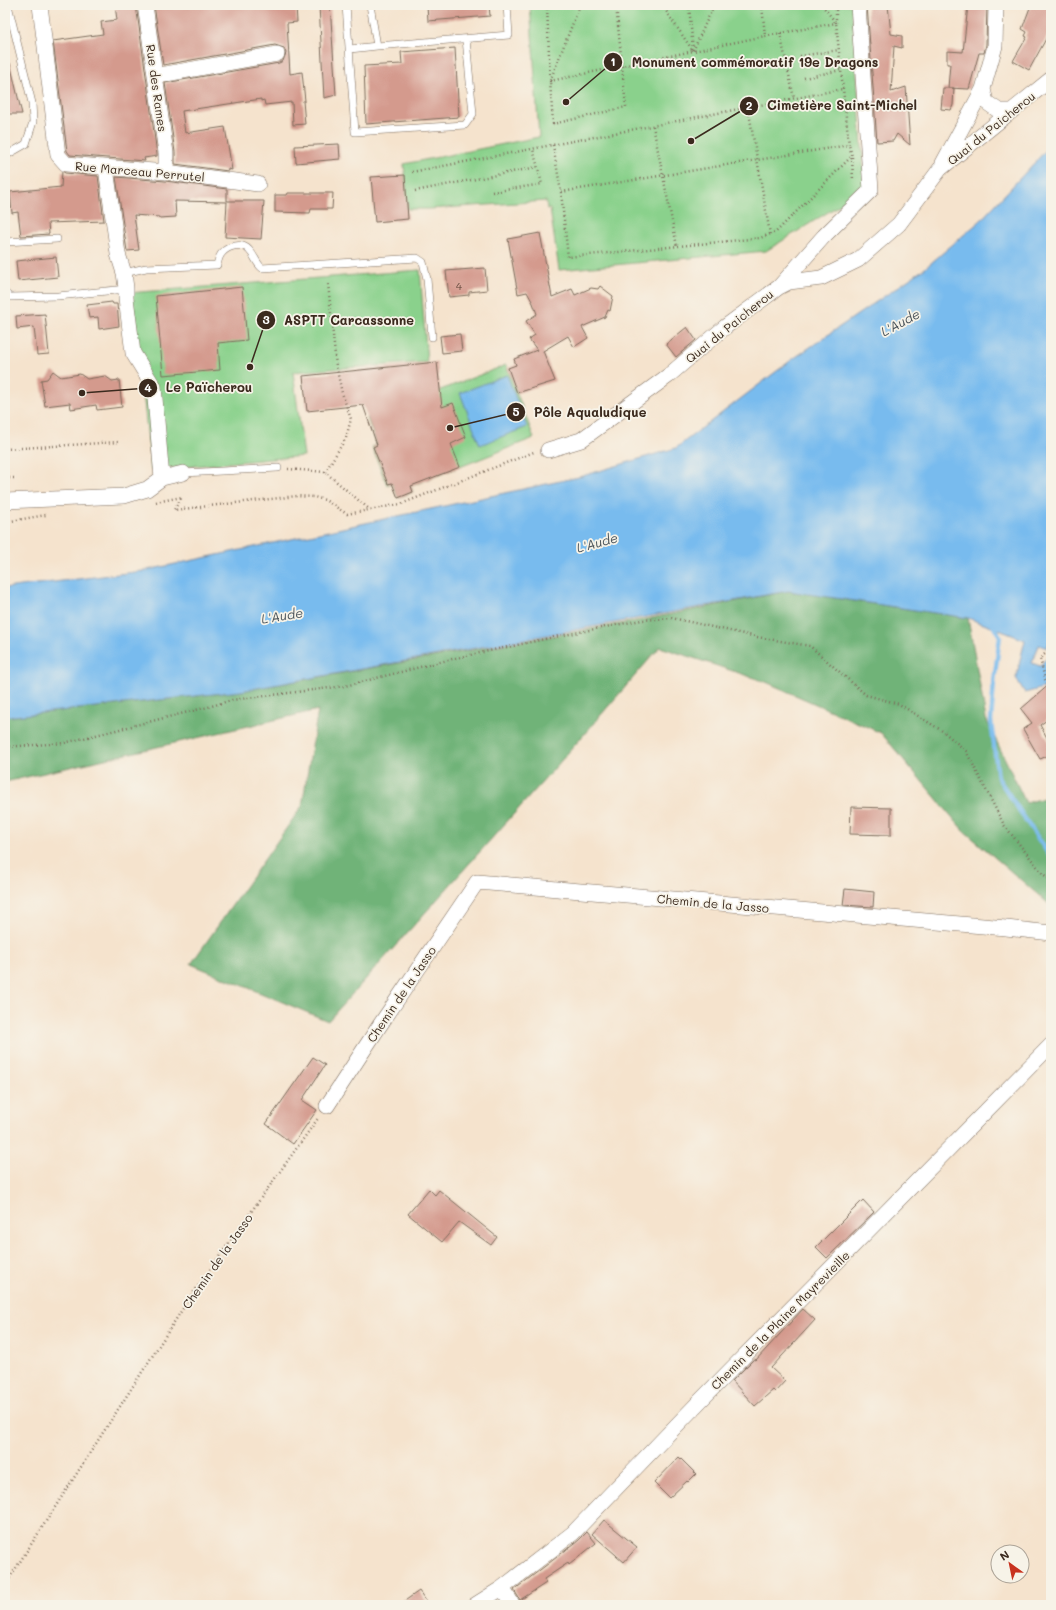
<svg xmlns="http://www.w3.org/2000/svg" width="1056" height="1610" font-family="Mali,sans-serif">
<style>
.green{fill:#8ad18c;stroke:#627e55}
.forest{fill:#6fb378;stroke:#556e4b}
.water{fill:#78bbee;stroke:#5a7286}
.lines{fill:none;stroke-linecap:round;stroke-linejoin:round}
.stream{stroke:#78bbee;stroke-width:4.5}
.building{fill:#d49a8d}
.lane-casing{stroke:#7c6b5b;stroke-width:8}
.street-casing{stroke:#7c6b5b;stroke-width:16}
.path{stroke:#7c6b5b;stroke-width:2.5;stroke-dasharray:1 3;stroke-linecap:butt}
.lane{stroke:#fff;stroke-width:7}
.street{stroke:#fff;stroke-width:15}
.labels{text-anchor:middle;dominant-baseline:central;stroke-width:3.5;stroke-linejoin:round;paint-order:stroke}
.number-label{font-size:10px;fill:#61463a}
.street-label{font-size:12px;fill:#3b2a1e;stroke:#f7f3e8}
.water-label{font-size:13px;font-style:italic;fill:#4d565c;stroke:#f7f3e8}
.leader{fill:none;stroke:#3b2a1e;stroke-width:1.5}
.callout-dot{fill:#3b2a1e;stroke:#f7f3e8;stroke-width:1.5}
.mark-label{font-size:12px;text-anchor:middle;font-weight:bold;fill:#fff}
.callout-label{font-size:13px;text-anchor:middle;font-weight:bold;fill:#3b2a1e;stroke:#f7f3e8;stroke-width:3.5;stroke-linejoin:round;paint-order:stroke}
</style>
<rect width="100%" height="100%" fill="#f7f3e8"/>
<filter id="ink" filterUnits="userSpaceOnUse"><feTurbulence type="fractalNoise" baseFrequency=".025" numOctaves="2"/><feDisplacementMap in="SourceGraphic" scale="8" xChannelSelector="R" yChannelSelector="G"/><feConvolveMatrix kernelMatrix="1 2 1 2 8 2 1 2 1" color-interpolation-filters="sRGB"/></filter>
<filter id="wash" filterUnits="userSpaceOnUse"><feTurbulence type="fractalNoise" baseFrequency=".012" numOctaves="4" result="noise"/><feDisplacementMap in="SourceGraphic" scale="16" xChannelSelector="R" yChannelSelector="G"/><feGaussianBlur stdDeviation="0.9" result="paint"/><feColorMatrix in="noise" values="0 0 0 0 0 0 0 0 0 0 0 0 0 0 0 0 0 1.4 0 .05"/><feComposite in="paint" operator="in"/></filter>
<g filter="url(#wash)">
<rect width="100%" height="100%" fill="#f5e3cd"/>
<path class="green" d="M530,5H852L865,189L766,251L559,270L550,209H547L546,201L429,209H408L404,164L539,137Z
M420,270L427,362L293,372L304,456L151,470L141,372L128,293Z
M506,365L534,438L411,486L413,492L398,498L392,483L387,485L372,447L377,445L367,418Z"/>
<path class="forest" d="M788,591L968,618L986,719L1026,803L1051,796V906L963,830L881,733L766,682L660,647L547,777L328,1021L191,964L302,806L318,710L5,782V717L241,691L642,620Z"/>
<path class="water" d="M1051,145V636L1047,648L1039,645L1032,663L1040,666L1046,658L1051,656V693L1046,687L1025,693L1016,678L1025,640L968,618L788,591L241,691L5,717V588L143,571L579,477L676,448L790,361L924,269L980,221Z
M507,375L527,427L480,445L460,393Z"/>
<g class="lines">
<path class="stream" d="M992,624L1000,636L994,682L991,721L998,778L1051,858"/>
</g>
<g id="blocks">
<path class="building" d="M115,5H136L157,154V156L144,158L145,161L70,155L67,151L53,41L103,34L101,22L117,20Z
M154,5H296L297,22L287,23L290,74L302,72L305,101H303L305,124L293,125L292,102L265,105L264,100L261,101V99L182,111L185,133L225,127L232,170L228,169V171L175,164V152L165,83L279,63L283,61L286,53L284,48L275,45L163,65Z
M319,5H330L336,95L324,98Z
M427,5H489L490,16L428,21Z
M867,5H888L891,34L902,36V48L894,46L891,92L906,87L910,145L897,134L893,141L877,142Z
M968,5H987L986,45L984,53H979L969,89L948,88L950,64H947V51L963,52Z
M1031,5H1051V39L1047,37L1029,70L1013,61L1027,37L1025,36L1027,32L1022,29Z
M455,48L459,117L366,124L364,66L402,64L401,52Z
M10,63L20,106L22,114H5V64Z
M943,88H954L953,105L951,110L941,109Z
M339,144L340,159L296,163L295,146Z
M62,171L65,173L98,176L104,221L48,223L49,234L21,236L18,212L12,213L10,192L61,187Z
M405,175L408,219L375,222L371,177Z
M116,177L165,181L227,189V201H264L261,239L225,237L227,202L175,201L176,217L159,218V217L134,215L139,250L127,251Z
M288,193H333L332,209H311L310,213L275,212V195H287Z
M540,233L552,297L572,289L575,295L591,288L598,289L600,286L613,296L610,311L608,310L605,317L582,327L588,338L574,347L568,336L543,351L555,381L517,393L508,368L516,365L514,359L537,350L529,339L535,335L526,321L537,314L533,303L527,292L518,294L508,239Z
M56,257L58,277L18,281L16,261Z
M485,268L487,290L469,292V295L449,297L446,271Z
M242,287L247,340L218,343L220,370L163,375L156,296Z
M112,302L113,304H117L119,326L99,329L98,317L89,318L87,305Z
M45,314L49,354L37,355L34,327L17,329L16,316Z
M687,327L696,340L676,357L666,344Z
M460,334L462,351L442,353L440,336Z
M437,362L442,407L453,403L466,437L451,444L460,467L411,486L413,492L398,498L392,483L388,484L373,447L377,445L363,405L307,411L303,376Z
M53,371L61,377L80,374L87,379L105,376L112,381L119,380L122,407L97,410L96,405L71,409L70,403L45,406L41,380L47,379Z
M1051,683V717L1040,725L1051,745V747L1047,748L1050,755L1040,759L1023,729L1032,723L1021,709Z
M851,807L891,808V835L850,834Z
M845,889L874,892L873,907L843,905Z
M313,1057L325,1065L302,1100L317,1110L293,1144L266,1124Z
M429,1189L435,1195L439,1190L497,1237L491,1245L459,1222L442,1242L408,1214Z
M863,1200L874,1212L827,1258L816,1247Z
M803,1309L815,1320L771,1368L785,1381L775,1392L773,1390L755,1406L732,1381L754,1359L756,1360Z
M679,1457L696,1474L688,1482L687,1481L669,1498L654,1483Z
M604,1520L637,1547L624,1562L592,1534Z
M587,1532L596,1543L569,1565L568,1563L544,1579L546,1583L520,1600L514,1590L579,1540Z
M419,1591L429,1605H399Z"/>
</g>
</g>
<g filter="url(#ink)">
<use href="#blocks" fill-opacity="0" stroke="#7c6b5b" stroke-width="1"/>
<g class="lines">
<defs>
<path id="lane" d="M346,5L355,132L465,125L473,114L466,39
M370,5L377,46L509,35L507,5
M350,49L377,46
M5,156L26,144L33,122L32,103L8,5
M5,242L57,239
M124,273L146,268L217,265C218,261 219,256 222,253C228,246 242,242 249,250C255,256 256,263 262,268L417,258L423,262L427,279L432,337
M5,293L10,297L58,296L126,289
M183,473L278,468"/>
<path id="street" d="M40,5L58,155L66,164L166,172L258,184
M145,5L166,153V172
M155,76L277,54
M983,89L986,102L999,111H1011
M943,163L983,89L995,46L996,5
M106,168L118,254L124,273L126,288V298L133,353L154,387L162,478
M780,286L824,236L871,190L858,5
M548,450L581,440L668,376L725,327L779,287L789,282L821,278L858,260L899,224L940,169L1051,79
M5,501L124,496L147,489L162,478L183,473
M327,1106L380,1025L477,882L1006,928L1051,933
M475,1605L502,1588
M513,1605L502,1588L573,1533L700,1401L1051,1045"/>
</defs>
<use href="#lane" class="lane-casing"/>
<use href="#street" class="street-casing"/>
<path class="path" d="M547,5L550,81L765,36L836,23V5
M580,5L550,81L553,124L626,107L616,5
M662,5L693,51L714,5
M689,5L693,50
M762,5L765,36
M780,33L794,98
M800,56L839,50
M804,78L841,70
M748,107L770,234
M653,126L677,246
M553,145L561,192L849,145L836,23L822,5
M852,157L853,180
M412,172L843,89
M415,191L537,167
M492,192L542,184L533,149
M561,192L568,257L760,238L776,232L852,156L849,145
M5,410H8
M5,449L119,442
M288,469L325,472L369,509
M325,472L346,438L351,419L342,393L336,366L328,283
M5,478H14
M156,502L182,497L174,510L297,496L314,497L325,500L347,514L401,504L534,452
M5,522L46,515
M1051,649L1040,658L1046,683L1051,684
M5,747L64,743L208,707L232,700L345,686L456,658L559,636L642,620L672,618L757,637L810,646L866,695L899,704L944,732L966,751L1004,825L1043,874L1051,880
M5,1585L191,1296L319,1117"/>
<use href="#lane" class="lane"/>
<use href="#street" class="street"/>
</g>
</g>
<g class="labels">
<g class="number-label">
<text x="459" y="286">4</text>
</g>
<g class="street-label">
<text transform="translate(157 88) rotate(82)">Rue des Rames</text>
<text transform="translate(991 128) rotate(-39)">Quai du Paicherou</text>
<text transform="translate(140 171) rotate(5)">Rue Marceau Perrutel</text>
<text transform="translate(729 326) rotate(-39)">Quai du Paicherou</text>
<text transform="translate(713 903) rotate(5)">Chemin de la Jasso</text>
<text transform="translate(401 994) rotate(-56)">Chemin de la Jasso</text>
<text transform="translate(217 1261) rotate(-55)">Chemin de la Jasso</text>
<text transform="translate(780 1320) rotate(-45)">Chemin de la Plaine Mayrevieille</text>
</g>
<g class="water-label">
<text transform="translate(900 322) rotate(-28)">L'Aude</text>
<text transform="translate(597 542) rotate(-15)">L'Aude</text>
<text transform="translate(282 615) rotate(-9)">L'Aude</text>
</g>
</g>
<path class="leader" d="M566 102L613 62M691 141L749 106M250 367L266 320M82 393L148 388M450 428L516 412"/>
<g class="callout-dot">
<circle cx="566" cy="102" r="4"/>
<circle cx="691" cy="141" r="4"/>
<circle cx="250" cy="367" r="4"/>
<circle cx="82" cy="393" r="4"/>
<circle cx="450" cy="428" r="4"/>
<circle cx="613" cy="62" r="10"/>
<circle cx="749" cy="106" r="10"/>
<circle cx="266" cy="320" r="10"/>
<circle cx="148" cy="388" r="10"/>
<circle cx="516" cy="412" r="10"/>
</g>
<g class="mark-label">
<text x="613" y="66">1</text>
<text x="749" y="110">2</text>
<text x="266" y="324">3</text>
<text x="148" y="392">4</text>
<text x="516" y="416">5</text>
</g>
<g class="callout-label">
<text x="755" y="67">Monument commémoratif 19e Dragons</text>
<text x="842" y="110">Cimetière Saint-Michel</text>
<text x="349" y="325">ASPTT Carcassonne</text>
<text x="209" y="392">Le Païcherou</text>
<text x="590" y="417">Pôle Aqualudique</text>
</g>
<rect width="1056" height="1610" fill="none" stroke="#f7f3e8" stroke-width="20"/>
<g transform="translate(1010 1564) rotate(327)"><circle r="19" fill="#f7f3e8" stroke="#aca397"/>
<path d="M0-3L7 15L0 10L-7 15Z" fill="#c8321e"/>
<text y="-6" font-size="11" font-weight="bold" text-anchor="middle" fill="#3b2a1e">N</text>
</g>
</svg>
